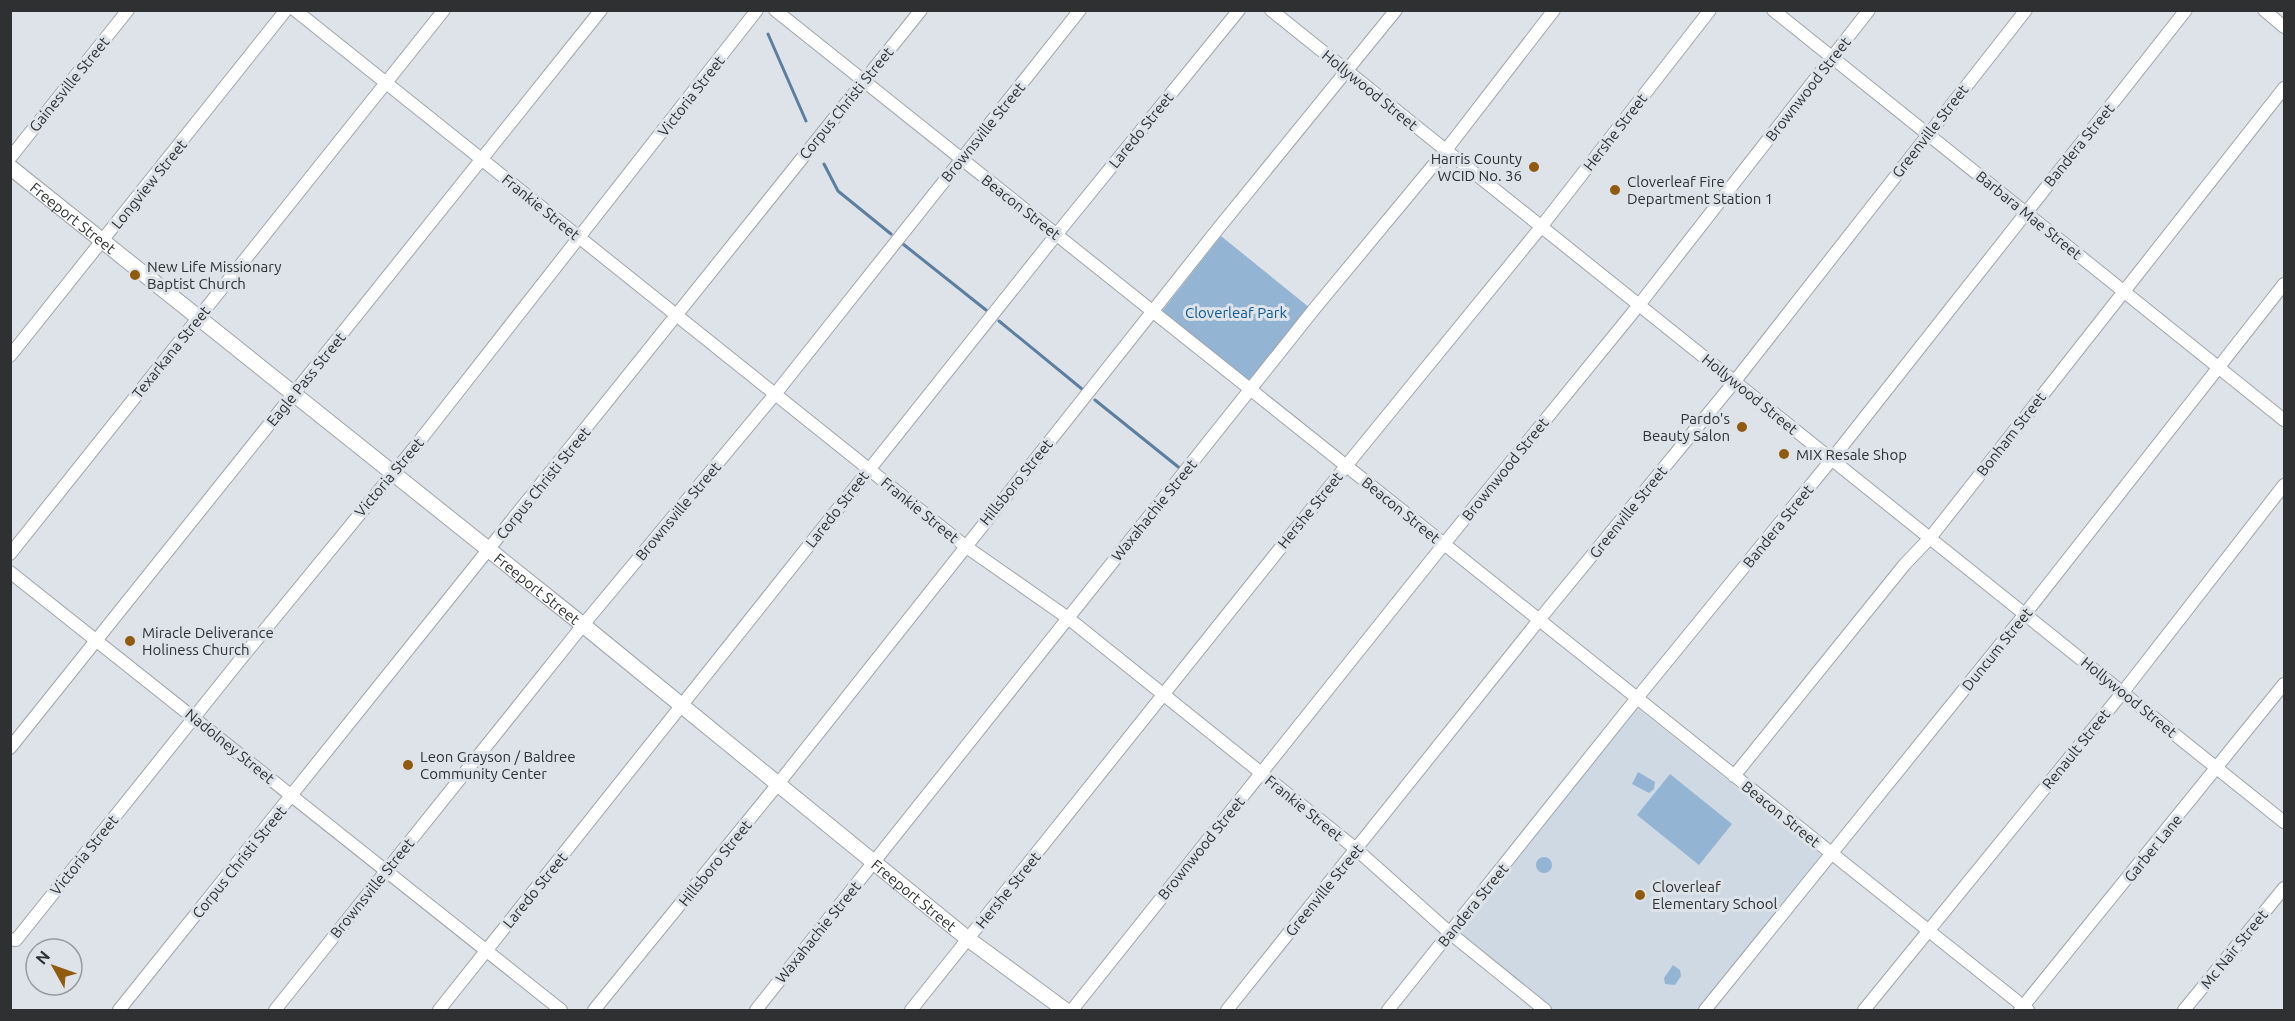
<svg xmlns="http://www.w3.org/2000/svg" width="2295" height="1021" font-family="Ubuntu,sans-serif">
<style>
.built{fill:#ced9e4}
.green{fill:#94b4d4}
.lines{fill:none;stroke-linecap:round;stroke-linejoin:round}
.stream{stroke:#5c7fa1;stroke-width:3}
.minor-casing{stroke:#9fa4a9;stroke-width:14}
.major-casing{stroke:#9fa4a9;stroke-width:17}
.minor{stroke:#fff;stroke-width:12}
.major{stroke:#fff;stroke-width:15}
.poi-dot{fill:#905b0f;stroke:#dde3e8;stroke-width:2}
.labels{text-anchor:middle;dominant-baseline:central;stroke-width:6;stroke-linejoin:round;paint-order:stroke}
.street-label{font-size:15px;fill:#2e3032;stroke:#dde3e8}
.poi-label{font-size:15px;fill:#2e3032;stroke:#dde3e8;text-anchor:start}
.park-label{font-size:15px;fill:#0c5a97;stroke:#dde3e8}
</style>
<rect width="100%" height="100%" fill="#dde3e8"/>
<path class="built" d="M1637,708L1823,856L1700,1010H1551L1457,934Z"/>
<path class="green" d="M1221,236L1310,308L1247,384L1163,317V310Z
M1638,772L1655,782L1654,789L1649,793L1632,784Z
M1670,774L1732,824L1699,865L1637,815Z
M1536 865a8 8 0 1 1 16 0a8 8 0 1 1-16 0Z
M1673,965L1680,970L1681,976L1675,985L1665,984L1664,978Z"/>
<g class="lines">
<path class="stream" d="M768,34L806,121
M824,164L838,191L891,234
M903,244L986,310
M999,321L1082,389
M1095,400L1182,470"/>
<defs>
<path id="minor" d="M295,10L965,546L1068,618L1356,849L1450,933L1545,1010
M775,10L2028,1010
M1271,10L2284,822
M1773,10L2284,420
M2264,10L2284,27
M10,158L128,10
M10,356L286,10
M10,554L444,10
M10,572L561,1010
M10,748L601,10
M1734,776L1905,564L1930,538L2284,88
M10,939L16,940L240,660L414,448L757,10
M119,1010L921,10
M275,1010L583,625L776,393L1080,10
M439,1010L1056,235L1239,10
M594,1010L778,784L1217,230L1396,10
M756,1010L1315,308L1446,150L1554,10
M911,1010L1346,466L1541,227L1710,10
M1072,1010L1444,544L1639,305L1869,10
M1227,1010L1539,620L1735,381L2026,10
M1388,1010L1637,698L1832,459L2186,10
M1705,1010L2025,614L2284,284
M1864,1010L2123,692L2284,485
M2020,1010L2284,684
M2184,1010L2284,888"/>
<g id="major">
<path id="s1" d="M10,167L583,625L968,939L1065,1010"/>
</g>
</defs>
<use href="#minor" class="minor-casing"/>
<use href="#major" class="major-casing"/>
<use href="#minor" class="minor"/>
<use href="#major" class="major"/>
</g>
<g class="poi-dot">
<circle cx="1534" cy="167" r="6"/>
<circle cx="1615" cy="190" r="6"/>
<circle cx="135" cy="275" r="6"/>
<circle cx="1742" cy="427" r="6"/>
<circle cx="1784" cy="454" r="6"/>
<circle cx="130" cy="641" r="6"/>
<circle cx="408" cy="765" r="6"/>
<circle cx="1640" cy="895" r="6"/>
</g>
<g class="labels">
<g class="street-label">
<text transform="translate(69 84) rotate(-51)">Gainesville Street</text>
<text transform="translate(1808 89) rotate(-52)">Brownwood Street</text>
<text transform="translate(1370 90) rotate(39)">Hollywood Street</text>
<text transform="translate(691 96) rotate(-52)">Victoria Street</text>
<text transform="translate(846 103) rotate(-51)">Corpus Christi Street</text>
<text transform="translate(1141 130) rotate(-51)">Laredo Street</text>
<text transform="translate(1930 131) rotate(-52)">Greenville Street</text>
<text transform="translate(983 132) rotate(-51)">Brownsville Street</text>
<text transform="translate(1615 132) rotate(-52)">Hershe Street</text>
<text transform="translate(2079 145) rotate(-51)">Bandera Street</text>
<text transform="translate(149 184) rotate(-51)">Longview Street</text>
<text transform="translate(541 207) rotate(39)">Frankie Street</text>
<text transform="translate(1021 207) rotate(38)">Beacon Street</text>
<text transform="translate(2029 215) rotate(39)">Barbara Mae Street</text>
<text stroke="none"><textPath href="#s1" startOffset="81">Freeport Street</textPath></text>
<text transform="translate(171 352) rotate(-51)">Texarkana Street</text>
<text transform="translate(306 379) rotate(-51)">Eagle Pass Street</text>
<text transform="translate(1750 394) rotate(39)">Hollywood Street</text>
<text transform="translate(2011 434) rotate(-52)">Bonham Street</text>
<text transform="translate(1505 469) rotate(-51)">Brownwood Street</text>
<text transform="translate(389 477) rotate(-50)">Victoria Street</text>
<text transform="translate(1016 482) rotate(-51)">Hillsboro Street</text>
<text transform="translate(543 483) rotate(-51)">Corpus Christi Street</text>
<text transform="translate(837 509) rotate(-52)">Laredo Street</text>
<text transform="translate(920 510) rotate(39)">Frankie Street</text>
<text transform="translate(1154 510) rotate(-51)">Waxahachie Street</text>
<text transform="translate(1310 510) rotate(-51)">Hershe Street</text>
<text transform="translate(1401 510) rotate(39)">Beacon Street</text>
<text transform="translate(678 511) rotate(-50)">Brownsville Street</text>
<text transform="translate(1628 512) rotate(-51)">Greenville Street</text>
<text transform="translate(1778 526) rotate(-51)">Bandera Street</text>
<text stroke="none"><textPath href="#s1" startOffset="675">Freeport Street</textPath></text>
<text transform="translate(1997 649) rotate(-51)">Duncum Street</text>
<text transform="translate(2129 697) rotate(39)">Hollywood Street</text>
<text transform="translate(230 746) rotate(39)">Nadolney Street</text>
<text transform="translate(2076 749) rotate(-51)">Renault Street</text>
<text transform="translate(1304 808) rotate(39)">Frankie Street</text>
<text transform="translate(1781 814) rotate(39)">Beacon Street</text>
<text transform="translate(1201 848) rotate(-51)">Brownwood Street</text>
<text transform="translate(2153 848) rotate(-51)">Garber Lane</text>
<text transform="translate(84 855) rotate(-51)">Victoria Street</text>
<text transform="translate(239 862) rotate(-51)">Corpus Christi Street</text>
<text transform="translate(715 863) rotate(-51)">Hillsboro Street</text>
<text transform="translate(372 888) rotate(-51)">Brownsville Street</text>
<text transform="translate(535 890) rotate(-51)">Laredo Street</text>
<text transform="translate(1008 890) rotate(-51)">Hershe Street</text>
<text transform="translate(1324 890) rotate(-51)">Greenville Street</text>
<text stroke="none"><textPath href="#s1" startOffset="1161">Freeport Street</textPath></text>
<text transform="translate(1473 905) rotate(-51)">Bandera Street</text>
<text transform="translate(818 932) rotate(-51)">Waxahachie Street</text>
<text transform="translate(2234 949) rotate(-51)">Mc Nair Street</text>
</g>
<g class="poi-label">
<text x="1522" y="158" text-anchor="end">Harris County<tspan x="1522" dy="17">WCID No. 36</tspan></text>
<text x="1627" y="181">Cloverleaf Fire<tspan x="1627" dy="17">Department Station 1</tspan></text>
<text x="147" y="266">New Life Missionary<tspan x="147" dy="17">Baptist Church</tspan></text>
<text x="1730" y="418" text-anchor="end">Pardo's<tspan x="1730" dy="17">Beauty Salon</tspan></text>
<text x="1796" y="454">MIX Resale Shop</text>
<text x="142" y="632">Miracle Deliverance<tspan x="142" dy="17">Holiness Church</tspan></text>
<text x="420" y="756">Leon Grayson / Baldree<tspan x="420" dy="17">Community Center</tspan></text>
<text x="1652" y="886">Cloverleaf<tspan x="1652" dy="17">Elementary School</tspan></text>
</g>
<g class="park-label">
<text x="1236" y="312">Cloverleaf Park</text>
</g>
</g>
<rect width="2295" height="1021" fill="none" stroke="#2e3032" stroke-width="24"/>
<g transform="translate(54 967) rotate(310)"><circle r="28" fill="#dde3e8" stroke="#979b9f" stroke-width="1.5"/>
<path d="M0-4.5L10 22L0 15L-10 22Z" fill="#905b0f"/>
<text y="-9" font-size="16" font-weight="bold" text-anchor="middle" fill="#2e3032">N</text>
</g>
</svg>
